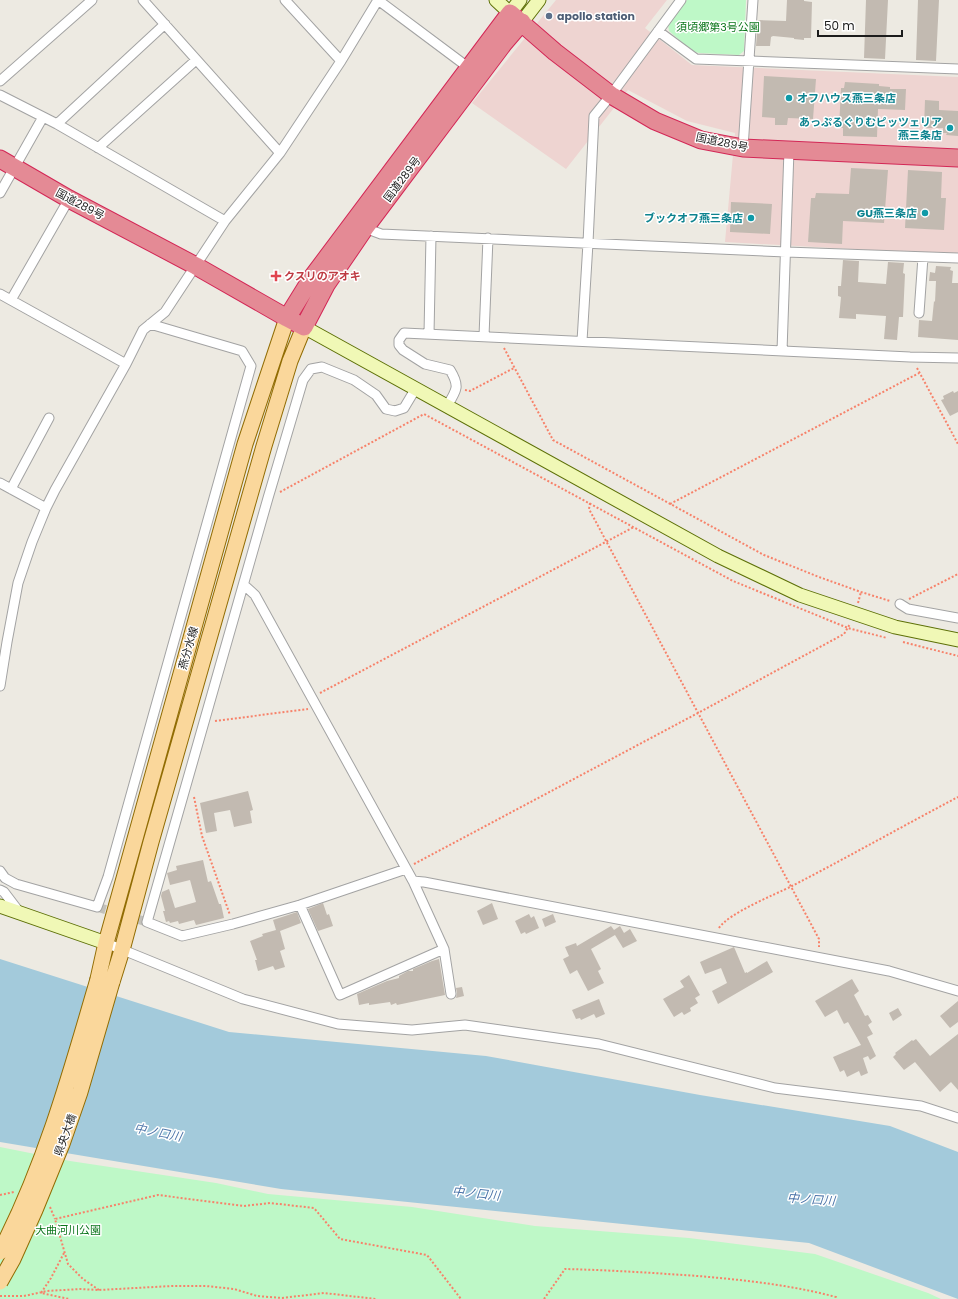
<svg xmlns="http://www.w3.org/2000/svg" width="958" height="1299" font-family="Poppins,'Noto Sans JP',sans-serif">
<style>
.commercial{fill:#eed4d1}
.park{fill:#bef8c7}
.water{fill:#a3cadb}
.building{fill:#c2bab1}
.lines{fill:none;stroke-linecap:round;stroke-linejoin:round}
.street-tunnel{stroke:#c3c1ba;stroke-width:9;stroke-dasharray:9 4.5;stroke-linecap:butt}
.street-casing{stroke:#a3a3a3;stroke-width:11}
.secondary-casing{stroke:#5d7007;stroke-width:15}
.primary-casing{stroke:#916c03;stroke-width:17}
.highway-casing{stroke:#d32756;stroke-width:19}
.path{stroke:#f7826a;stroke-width:2;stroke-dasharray:2 2;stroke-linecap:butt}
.street{stroke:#fff;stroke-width:9}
.secondary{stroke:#f0f8b6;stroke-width:13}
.primary{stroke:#fad79b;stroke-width:15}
.highway{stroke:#e48a95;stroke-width:17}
.primary-bridge-casing{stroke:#916c03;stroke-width:17;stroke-linecap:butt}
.primary-bridge{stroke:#fad79b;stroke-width:15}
.service-dot{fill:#5c6f8a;stroke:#fff;stroke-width:1.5}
.culture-dot{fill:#0f9aa8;stroke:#fff;stroke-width:1.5}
.health-dot{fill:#e0444e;stroke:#fff;stroke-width:1.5}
.labels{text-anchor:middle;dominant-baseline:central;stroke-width:3;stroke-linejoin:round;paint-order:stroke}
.service-label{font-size:11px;font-weight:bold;fill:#4e5e75;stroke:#fff;text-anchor:start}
.park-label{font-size:11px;fill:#0d771d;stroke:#fff}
.culture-label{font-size:11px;font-weight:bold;fill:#0d838f;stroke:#fff;text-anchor:end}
.street-label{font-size:11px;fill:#1c1c1c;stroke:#fff}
.health-label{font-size:11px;font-weight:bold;fill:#be3a42;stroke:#fff;text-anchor:start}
.water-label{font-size:12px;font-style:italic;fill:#4b74a9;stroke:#fff}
</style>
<rect width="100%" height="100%" fill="#edeae2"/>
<path class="commercial" d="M556,0H667L645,28L692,65L958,77V255L725,242L735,133L687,121L628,90L566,169L472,103Z"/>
<path class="park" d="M687,0H746L744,51L739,55L699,53L692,51L669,31L668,25Z
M0,1147L70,1161L216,1183L268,1194L412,1207L535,1226L689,1238L815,1254L928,1293L941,1299H0Z"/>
<path class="water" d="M0,959L229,1032L486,1056L700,1095L890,1126L958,1152V1299L809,1243L281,1189L0,1142Z"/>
<path class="building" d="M787,0H804V1L812,2L811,38H804V40L794,39V38L773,36L771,37L770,46H756L758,20L786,21Z
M866,0H888L885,59L864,58Z
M918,0H939L936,61L916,60Z
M764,76L816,79L813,119L788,118L787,125H775V118L762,117Z
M845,82L879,84V86L890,87V89H906L905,110L878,109L877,137L843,136V128H839L841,88H844Z
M925,100L939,101V110L958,111V136L946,135L947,133H943V128H924Z
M851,168L888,170L884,223L843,221L842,244L808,242L811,198H815L816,193L849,194Z
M908,170L942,172L941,198H946L944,230L905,228Z
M731,202L772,204L770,234L730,232Z
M843,260L859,261L858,282L886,284L888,262L904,263L903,273L905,274L903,317H899L897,340L884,339L886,316L856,314V319L839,318L841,297L838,296V286H841Z
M936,266L951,267L950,270L953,271L952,283H958V340L918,337L919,320L932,321L934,301L935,302L936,281H929L930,272L935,273Z
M953,391L954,393L958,391V412L950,416L941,400L944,399L943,396Z
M248,791L253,810L250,811L252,823L234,827L230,810L214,813L217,831L206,833L200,803Z
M203,860L208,882L211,881L219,904H221L224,918L196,925L194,920L179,924L178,921L170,923L169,921L166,922L163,911H165L161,896L162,892L169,889L175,908L196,902L190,880L170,885L167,873L177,870L176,866Z
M323,903L327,915L329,914L333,926L318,931L308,909Z
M492,903L498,919L483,925L477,911Z
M297,912L301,923L280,931L285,949L280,951L285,967L275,970L273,966L258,971L255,960H257L250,941L263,936L262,934L276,930L273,920Z
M529,914L531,918L534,916L539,928L526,934L525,932L521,934L515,921Z
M553,914L556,922L545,927L542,919Z
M611,926L614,930L620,926L624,933L630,929L637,941L623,948L615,935L591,949L601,969L598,971L604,983L588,991L577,970L570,974L563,959L569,956L565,947L576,943L577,946Z
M734,947L745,973L747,972V973L767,961L773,972L718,1004L712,991L727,983L721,968L705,974L700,962Z
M439,959L445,995L397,1005L396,1003L391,1005L390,1002L369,1005V1003L359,1005L357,994L387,981L399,978V976L408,971H413V969L432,961Z
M689,975L700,995L695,998L698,1003L690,1008L691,1011L684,1015L682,1012L674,1017L663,999L684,987L680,981Z
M852,979L859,991L854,995L865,1016L868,1015L872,1022L868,1025L873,1034L867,1037L876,1056L870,1060L868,1056L863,1058L868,1073L861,1076L859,1071L847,1077L844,1070L840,1072L833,1057L861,1045L848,1022L844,1024L837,1010L825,1017L815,1001Z
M462,987L464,996L456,998L457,993L456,988Z
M599,999L605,1014L596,1018L594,1014L581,1020L580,1018L576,1019L572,1010Z
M958,1001V1022L950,1028L940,1016Z
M898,1008L902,1015L893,1021L889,1013Z
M958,1034V1090L951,1082L940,1092L915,1062L904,1070L893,1057L896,1054L895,1053L912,1040L913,1041L916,1039L930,1056Z"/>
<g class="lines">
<path class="street-tunnel" d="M97,907L147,922"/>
<defs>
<path id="street" d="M143,0L280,153
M285,0L341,61
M378,0L469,68
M658,31L696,59L958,69
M0,81L92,0
M0,95L57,124L225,221
M57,124L165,24
M98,148L196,60
M743,148L753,0
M0,193L43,117
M365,228L381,234L786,252L958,258
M0,294L126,364
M11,300L69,199
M919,313L923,257
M429,334L431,236
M484,336L488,238
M582,341L588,243L594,116L611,95L681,0
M782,351L789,150
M447,406C457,390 460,386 450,370L425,364L403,350L399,345V340L404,333L910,357L958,358
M0,483L46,508
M11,489L49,418
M244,585L255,595L413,881L444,949L451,994
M900,604L908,609L958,618
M0,686L7,642L18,583L32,542L46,508L55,490L126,364L143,330L165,312L225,221L280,153L341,61L378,0
M406,869L300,905L233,924L182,936L147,922L268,498L303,380L311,369L322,367L354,380L376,395L386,409L395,411L404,408L416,388
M0,871L5,878L16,884L97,907L108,877L251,366L242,351L150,324
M413,881L424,882L889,971L958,991
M0,890L4,892L20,913
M300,905L340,995L444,949
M106,943L243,999L338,1024L412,1030L465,1025L599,1044L775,1088L921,1106L958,1118"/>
<path id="secondary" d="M496,0L510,13L520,0
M522,22L539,0
M304,327L718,556L800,595L895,627L958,640
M0,906L106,943"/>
<path id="primary" d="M98,979L106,943L245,444L287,318
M112,982L122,950L151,842L264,446L290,361L304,327"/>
<path id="highway" d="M0,159L69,199L196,266L287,318L304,327L326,285L365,228L504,43L522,22
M287,318L313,276L510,13L555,52L611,95L655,121L701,140L743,148L958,158"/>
</defs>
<use href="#street" class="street-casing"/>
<use href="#secondary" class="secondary-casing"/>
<use href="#primary" class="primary-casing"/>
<use href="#highway" class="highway-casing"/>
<path class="path" d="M504,348L553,440L764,555L819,577L861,592L890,601
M917,368L958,444
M465,390L470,391L514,368
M280,492L424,414L733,581L848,628L887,638
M590,503L589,509L819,939V947
M670,504L921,372
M909,599L958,574
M858,603L861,592
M903,642L958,656
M320,693L634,527
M215,721L308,709
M194,797L202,836L230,915
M414,864L698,713L844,634L850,624
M719,928C729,913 774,895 792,886C848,857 903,826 958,797
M0,1195L14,1192
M50,1207L55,1219
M64,1253L51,1278L41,1293L69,1299
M99,1290L83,1279L68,1264L55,1219L158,1195L244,1206L270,1203L314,1208L340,1239L427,1255L461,1299
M0,1296H24L47,1291L80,1289L99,1290L172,1286H206L234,1289L257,1296L282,1298L324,1293L376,1299
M544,1299L565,1269C609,1270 654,1273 698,1276C744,1280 791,1285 836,1297V1299"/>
<use href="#street" class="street"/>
<use href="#secondary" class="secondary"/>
<use href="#primary" class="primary"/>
<use href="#highway" class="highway"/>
<defs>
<path id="primary-bridge" d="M0,1252C45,1166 71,1072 98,979
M0,1282L13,1259L35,1210L62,1144L80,1092L112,982"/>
</defs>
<use href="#primary-bridge" class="primary-bridge-casing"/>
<use href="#primary-bridge" class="primary-bridge"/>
</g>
<circle class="service-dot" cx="549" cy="16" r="4"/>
<g class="culture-dot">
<circle cx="789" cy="98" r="4"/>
<circle cx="950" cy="128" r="4"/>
<circle cx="925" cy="213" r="4"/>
<circle cx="751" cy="218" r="4"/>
</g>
<path class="health-dot" d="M274 270h4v4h4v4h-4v4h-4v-4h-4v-4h4z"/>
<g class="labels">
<g class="service-label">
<text x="557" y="16">apollo station</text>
</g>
<g class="park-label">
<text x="718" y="27">須頃郷第3号公園</text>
<text x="68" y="1230">大曲河川公園</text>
</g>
<g class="culture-label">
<text x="797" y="98" text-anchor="start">オフハウス燕三条店</text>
<text x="942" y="122">あっぷるぐりむピッツェリア<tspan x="942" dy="13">燕三条店</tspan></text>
<text x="917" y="213">GU燕三条店</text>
<text x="743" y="218">ブックオフ燕三条店</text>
</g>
<g class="street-label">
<text transform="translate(722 142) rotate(12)">国道289号</text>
<text transform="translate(402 179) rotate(-53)">国道289号</text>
<text transform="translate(80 204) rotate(28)">国道289号</text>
<text transform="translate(188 648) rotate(-74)">燕分水線</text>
<text transform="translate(65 1135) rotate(-70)">県央大橋</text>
</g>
<g class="health-label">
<text x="284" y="276">クスリのアオキ</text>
</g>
<g class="water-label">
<text transform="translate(158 1132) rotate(11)">中ノ口川</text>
<text transform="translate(476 1193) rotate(6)">中ノ口川</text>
<text transform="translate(811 1199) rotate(4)">中ノ口川</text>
</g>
</g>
<path d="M818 30v6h84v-6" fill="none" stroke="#1c1c1c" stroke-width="2"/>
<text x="824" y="30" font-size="12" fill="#1c1c1c" stroke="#ffffff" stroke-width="3" paint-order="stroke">50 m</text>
</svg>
